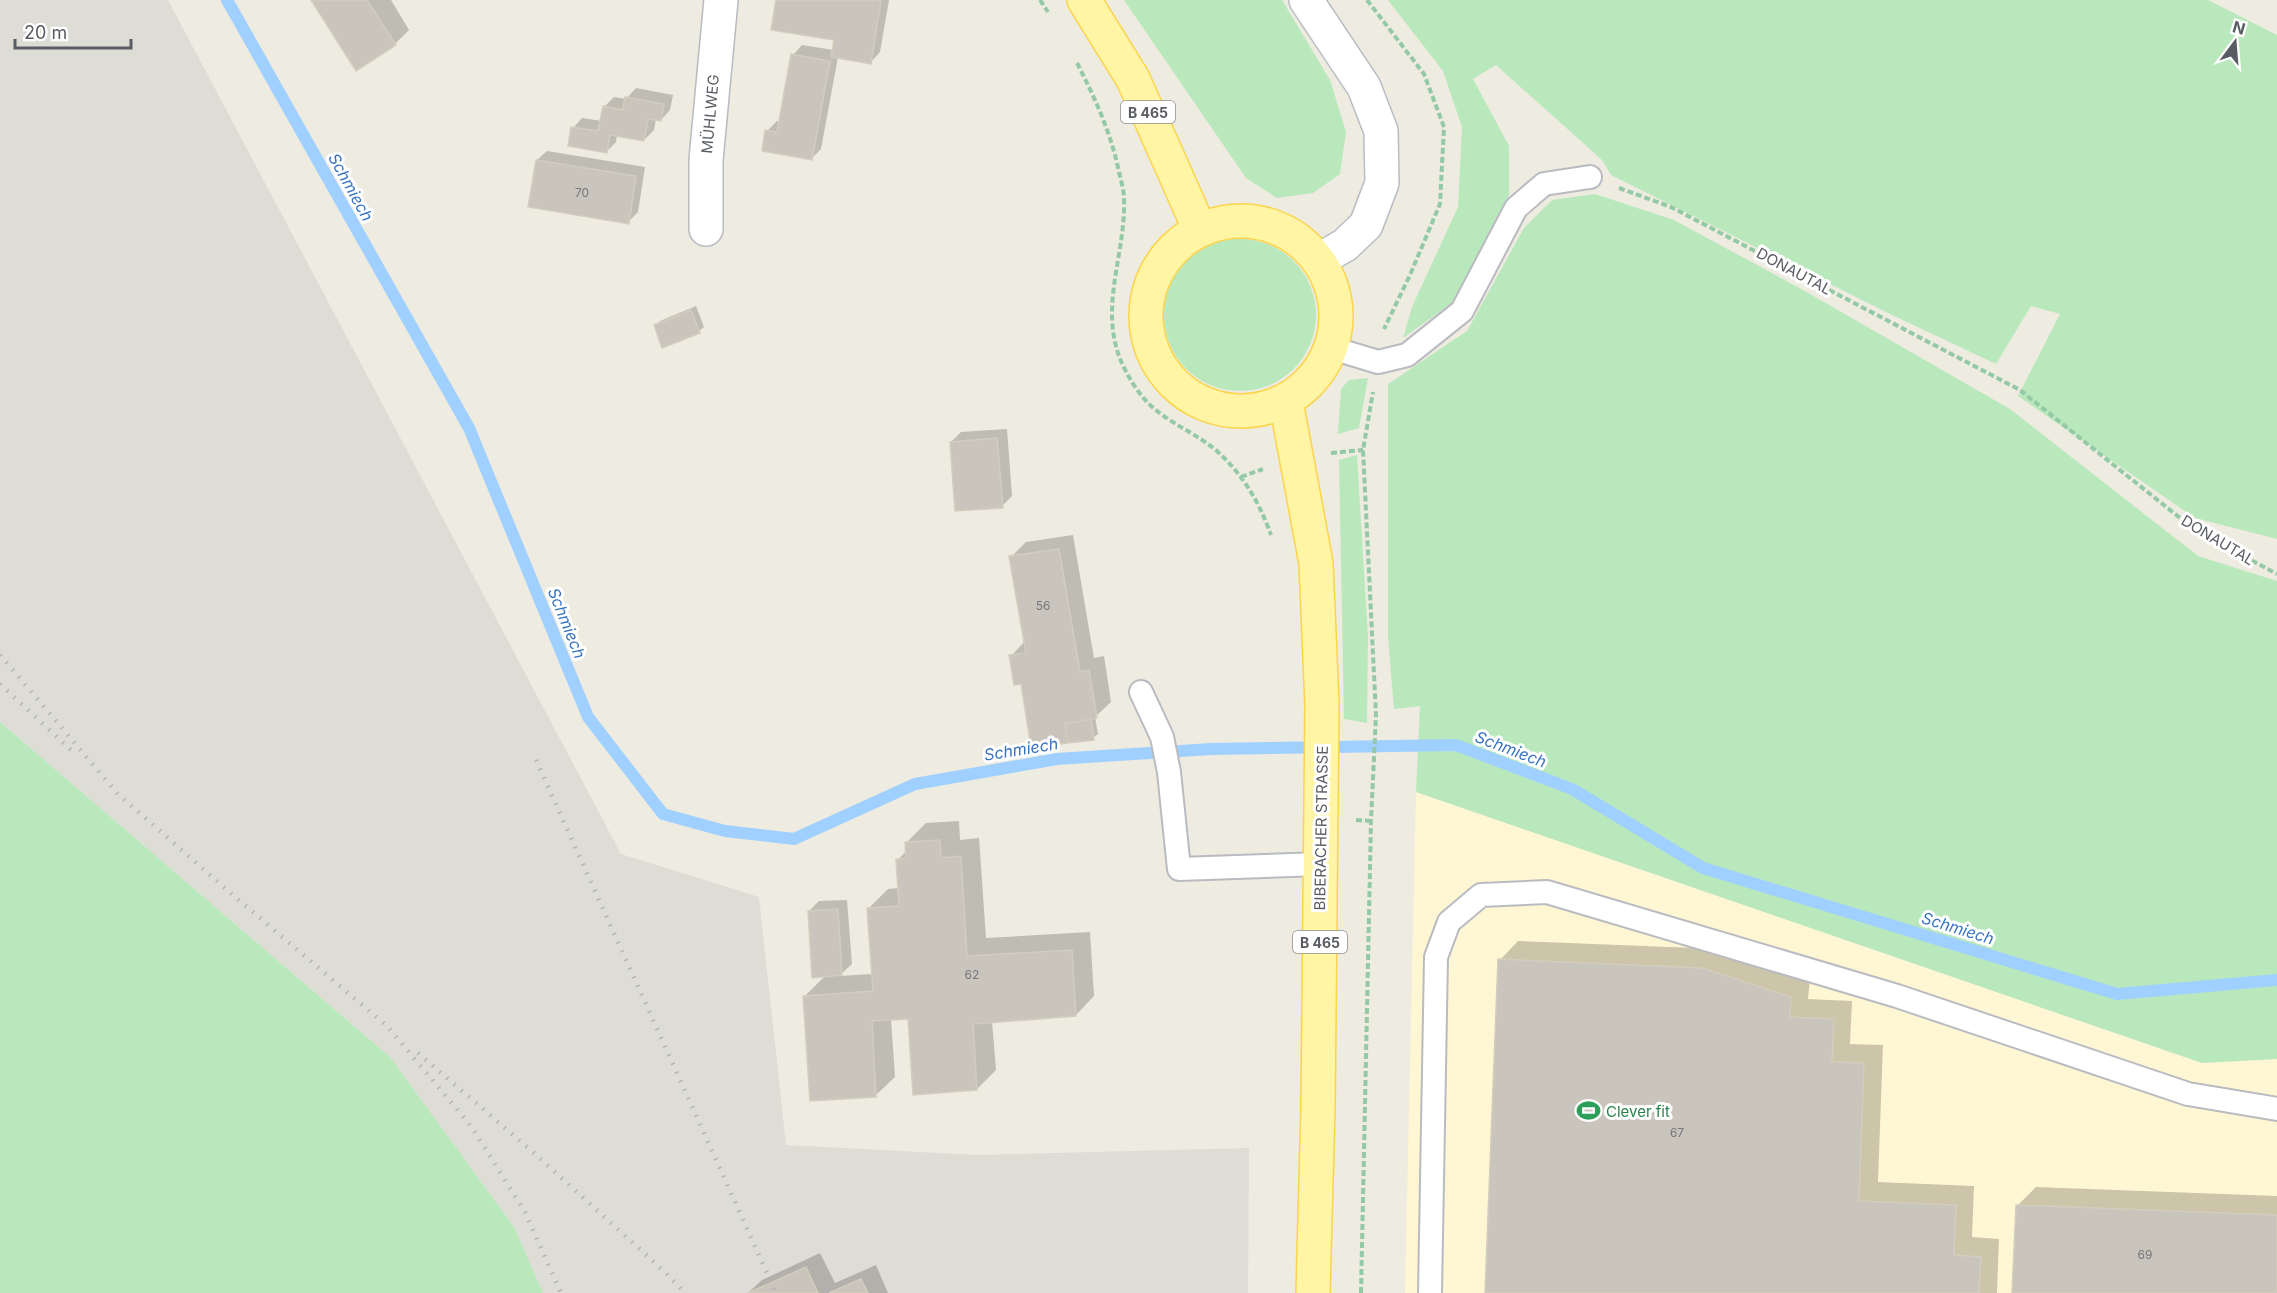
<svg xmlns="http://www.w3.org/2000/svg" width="2277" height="1293" font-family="Inter,sans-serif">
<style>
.commercial{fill:#fff7d4}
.industrial{fill:#deddd5}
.green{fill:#bae8bd}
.shadow{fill:#0003}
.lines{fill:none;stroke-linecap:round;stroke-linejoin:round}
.stream{stroke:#9fd0ff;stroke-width:12}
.building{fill:#c9c5bd;stroke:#d3cdbe;stroke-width:1.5}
.lane-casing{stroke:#b9bbc1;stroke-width:26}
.street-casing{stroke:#b9bbc1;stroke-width:36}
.secondary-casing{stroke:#b9bdc4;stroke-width:36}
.primary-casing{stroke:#fcd44b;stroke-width:36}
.path{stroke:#93c9a5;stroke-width:4;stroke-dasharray:6 3;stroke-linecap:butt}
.lane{stroke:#fff;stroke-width:22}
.street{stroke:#fff;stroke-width:33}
.secondary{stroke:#fff;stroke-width:33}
.primary{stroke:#fff5a4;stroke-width:33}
.rail{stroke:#b3b4b4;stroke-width:4.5;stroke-dasharray:1.5 8;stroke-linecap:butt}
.labels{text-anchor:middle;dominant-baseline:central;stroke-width:6;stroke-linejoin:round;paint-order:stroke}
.number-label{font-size:12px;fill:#75777a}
.shield{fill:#fff;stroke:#8b8e92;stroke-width:1.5}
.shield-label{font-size:14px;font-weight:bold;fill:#595d63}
.street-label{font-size:15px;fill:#595d63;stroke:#fff}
.leisure-label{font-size:15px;fill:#27864d;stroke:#fff;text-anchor:start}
.water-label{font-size:16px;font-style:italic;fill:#3773c2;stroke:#fff}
</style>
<rect width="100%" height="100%" fill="#eeebe0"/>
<path class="commercial" d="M1416,792L2202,1063L2277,1059V1293H1405Z"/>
<path class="industrial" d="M0,0H168L621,854L759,897L786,1145L977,1155L1249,1148L1248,1293H543L514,1227L390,1057L0,722Z"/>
<path class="green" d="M1124,0H1282L1330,80L1346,132L1340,174L1313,193L1277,198L1246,178Z
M1388,0H2208L2277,35V539L2195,518L2018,396L2060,314L2031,306L1996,364L1890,314L1611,175L1602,160L1496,65L1473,79L1509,146V195L1452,303L1403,338L1412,307L1458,207L1462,127L1443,71Z
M1595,194L1674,220L1803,290L2010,409L2198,556L2277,581V1059L2202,1063L1416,792L1420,706L1394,709L1388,637V384L1467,331L1524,228L1552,200Z
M1164 315a76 76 0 1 1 152 0a76 76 0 1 1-152 0Z
M1368,378L1359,428L1338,434L1341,389L1349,380Z
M1357,455L1368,637L1367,723L1344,719L1339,460Z
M0,722L390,1057L514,1227L543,1293H0Z"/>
<path class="shadow" d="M313,0H391L409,30L395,44Z
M778,0H889L880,52L871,62L838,57L821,149L812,158L767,131L777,121L781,122L793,55L802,45L834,50L835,39Z
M636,88L673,95L670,110L661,120L656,119L654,130L644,140L617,135L616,142L606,152L573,128L582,118L602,121L604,107L614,97L626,99Z
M547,151L645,167L638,212L628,222L537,160Z
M696,306L704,327L699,331L663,346L655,326L660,321Z
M1007,429L1012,496L1002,506L951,442L961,432Z
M1073,535L1094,658L1104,656L1111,702L1095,717L1098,734L1093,738L1022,682L1011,656L1025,641L1011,557L1026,542Z
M959,821L960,840L979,838L986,938L1090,932L1094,996L1076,1015L992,1021L996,1070L977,1089L909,1017L891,1019L895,1077L876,1095L805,996L826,975L809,911L819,901L847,900L852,964L839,976L873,974L869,908L888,889L900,888L898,860L907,850V842L926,823Z
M1518,941L1721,949L1810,979L1808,999L1852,1001L1850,1044L1883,1045L1878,1182L1974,1186L1972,1237L1999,1239L1997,1293H1487L1500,960Z
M2036,1187L2277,1196V1293H2014L2017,1206Z
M820,1253L835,1283L876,1265L888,1293H748L762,1280Z"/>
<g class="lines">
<path class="stream" d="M227,0L469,428L588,717L663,814L725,831L794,839L915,784L1057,759L1211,749L1456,745L1572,789L1703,868L2117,994L2277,980"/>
</g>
<path class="building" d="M311,0H367L396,45L356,71Z
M776,0H881L871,64L831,57L834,40L771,30Z
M791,54L830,61L812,160L762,151L765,130L777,132Z
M625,97L664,104L661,121L648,119L644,141L610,135L607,153L568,146L571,127L598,131L603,106L623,110Z
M536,160L636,176L629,224L528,207Z
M691,310L700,333L662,348L654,325Z
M997,438L1003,508L955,511L950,442Z
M1059,549L1080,672L1089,670L1097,718L1065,724L1068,743L1031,747L1021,684L1014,685L1009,655L1026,653L1009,556Z
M1091,719L1094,740L1068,743L1065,724Z
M940,840L941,858L961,856L967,956L1072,950L1076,1016L973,1024L977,1090L913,1095L908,1019L872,1021L876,1097L810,1101L803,996L873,991L867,908L899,906L896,859H906L905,842Z
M838,909L842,975L812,978L808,911Z
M1498,959L1702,968L1791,997L1790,1017L1834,1019L1832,1062L1864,1063L1859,1201L1956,1205L1954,1255L1981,1257L1979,1293H1485Z
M2016,1205L2277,1215V1293H2012Z
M806,1267L818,1293H748Z
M861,1279L868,1293H829Z"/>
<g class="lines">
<defs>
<path id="lane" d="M1332,348L1378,362L1407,355L1462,311L1516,208L1544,184L1590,177
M1141,692L1162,737L1169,772L1179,869L1321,864
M1430,1293L1436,957L1449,922L1481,895L1547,892L1897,996L2188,1094L2277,1109"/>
<path id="street" d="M706,229V160L721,0"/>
<path id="secondary" d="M1306,0L1364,87L1381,131L1382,183L1366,225L1345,245L1319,260"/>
<path id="primary" d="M1084,0L1133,79L1200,230
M1146 316a95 95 0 1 1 190 0a95 95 0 1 1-190 0Z
M1286,402L1316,563L1322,705L1318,1108L1313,1293"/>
</defs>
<use href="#lane" class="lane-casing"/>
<use href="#street" class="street-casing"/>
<use href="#secondary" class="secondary-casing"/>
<use href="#primary" class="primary-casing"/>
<path class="path" d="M1040,0L1048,12
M1367,0L1424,74L1444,127L1440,204L1410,275L1384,329
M1077,63C1095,98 1111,133 1119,172C1121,181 1124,190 1124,199C1126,252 1100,304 1119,356C1126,375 1141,399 1157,411C1176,426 1200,436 1218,452C1244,476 1259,502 1271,535
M1619,188L1671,207L2020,390L2195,530L2277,574
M1331,453L1363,450
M1241,477L1263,469
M1356,820L1371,821
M1361,1293L1371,821L1376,715L1363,450L1373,392"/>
<use href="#lane" class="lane"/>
<use href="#street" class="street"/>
<use href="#secondary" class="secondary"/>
<use href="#primary" class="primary"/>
<path class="rail" d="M0,655L118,794L227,890L388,1027L471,1126L525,1212L561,1293
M0,684L72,751
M536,760L776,1293
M418,1053L534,1153L666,1273L685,1293"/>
</g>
<defs>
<symbol id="stadium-bare" viewBox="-9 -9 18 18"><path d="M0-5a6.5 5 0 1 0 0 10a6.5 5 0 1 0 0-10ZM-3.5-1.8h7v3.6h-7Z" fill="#2e9e5b" stroke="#fff" stroke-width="2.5" paint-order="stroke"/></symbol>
</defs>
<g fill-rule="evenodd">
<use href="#stadium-bare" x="1572" y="1094" width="33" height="33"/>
</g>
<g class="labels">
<g class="number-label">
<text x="582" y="192">70</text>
<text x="1043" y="605">56</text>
<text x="972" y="974">62</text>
<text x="1677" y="1132">67</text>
<text x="2145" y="1254">69</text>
</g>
<g class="shield">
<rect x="1121" y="101" width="54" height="22" rx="4.5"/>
<rect x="1293" y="931" width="54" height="22" rx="4.5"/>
</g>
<g class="shield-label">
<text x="1148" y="112">B 465</text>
<text x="1320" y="942">B 465</text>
</g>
<g class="street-label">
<text transform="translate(710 114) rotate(-85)">MÜHLWEG</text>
<text transform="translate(1794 271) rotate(28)">DONAUTAL</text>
<text transform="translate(2218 540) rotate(31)">DONAUTAL</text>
<text transform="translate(1321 828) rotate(-89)">BIBERACHER STRASSE</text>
</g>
<g class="leisure-label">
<text x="1606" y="1111">Clever fit</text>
</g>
<g class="water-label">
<text transform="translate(351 187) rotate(61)">Schmiech</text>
<text transform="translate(567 623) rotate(68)">Schmiech</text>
<text transform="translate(1021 749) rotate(-9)">Schmiech</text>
<text transform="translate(1511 749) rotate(21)">Schmiech</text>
<text transform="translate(1958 928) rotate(17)">Schmiech</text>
</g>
</g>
<g transform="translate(2235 42) rotate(16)" stroke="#ffffff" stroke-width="4.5" paint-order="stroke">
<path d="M0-4.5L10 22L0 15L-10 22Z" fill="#595d63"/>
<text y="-9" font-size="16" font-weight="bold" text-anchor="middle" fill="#595d63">N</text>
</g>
<path d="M15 39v9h116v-9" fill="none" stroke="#595d63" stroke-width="3"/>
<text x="24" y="39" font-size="18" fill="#595d63" stroke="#ffffff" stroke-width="4.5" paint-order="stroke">20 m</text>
</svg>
